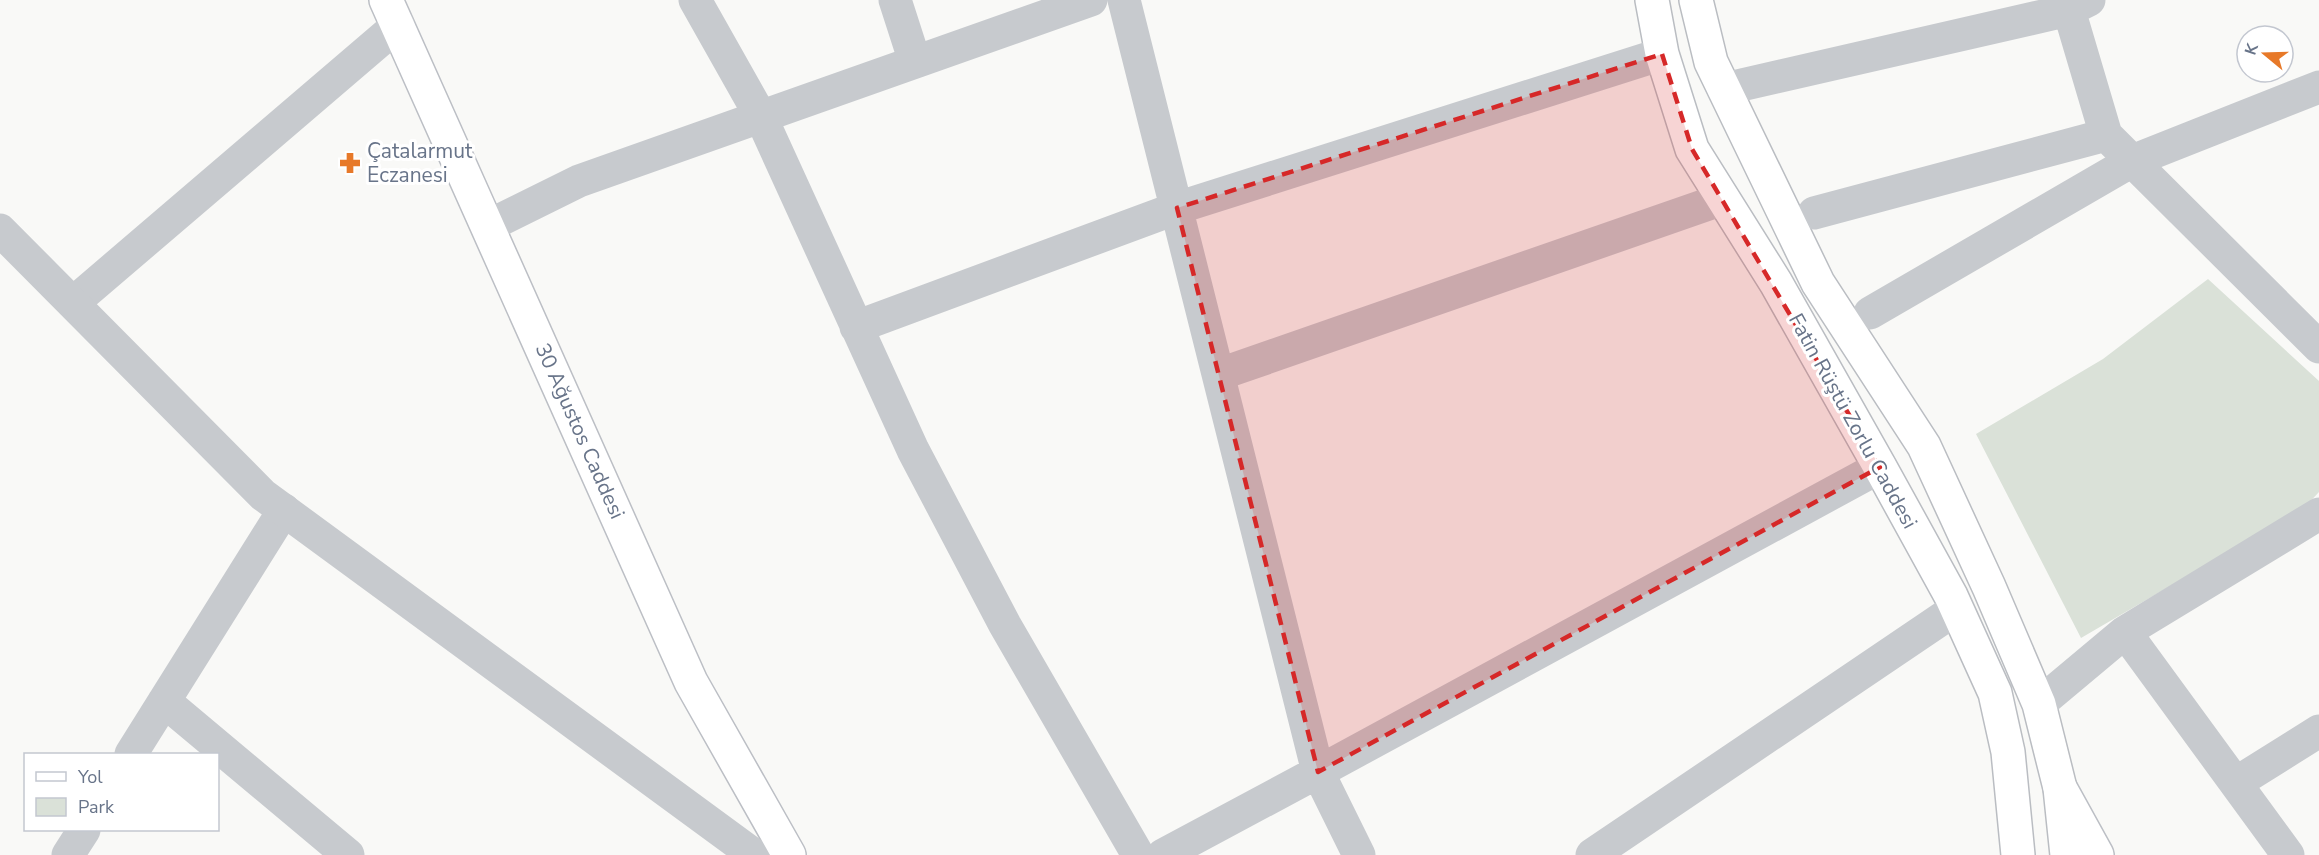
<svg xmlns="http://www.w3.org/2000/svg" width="2319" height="855" font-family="'Nunito Sans',sans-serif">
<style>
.green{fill:#dae1d8}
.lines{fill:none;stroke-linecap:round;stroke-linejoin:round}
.secondary-casing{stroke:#bcbfc5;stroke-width:36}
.primary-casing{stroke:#babdc2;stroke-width:36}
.minor{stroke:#c7cace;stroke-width:33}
.tertiary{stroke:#c7cace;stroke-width:33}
.secondary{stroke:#fff;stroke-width:33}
.primary{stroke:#fff;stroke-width:33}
.marked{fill:#d62828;fill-opacity:0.2;stroke:#d62828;stroke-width:4.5;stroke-dasharray:12 8;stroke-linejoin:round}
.labels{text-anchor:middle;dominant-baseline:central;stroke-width:6;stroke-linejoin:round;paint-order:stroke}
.poi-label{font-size:21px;fill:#687489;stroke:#fff;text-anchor:start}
.street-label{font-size:21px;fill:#687489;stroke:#fff}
</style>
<rect width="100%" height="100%" fill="#f9f9f7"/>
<path class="green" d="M2208,279L2319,381V492L2304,508L2081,638L1976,434L2103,359Z"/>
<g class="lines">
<defs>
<path id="secondary" d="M386,0L691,682L789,855
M2060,788L2097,855"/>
<path id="primary" d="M1652,0L1662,54L1692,149L1776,283L1880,467L1951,596L1995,693L2008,752L2018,855
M1696,0L1711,62L1818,283L1924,446L1989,587L2039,704L2060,788L2067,855"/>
</defs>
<use href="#secondary" class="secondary-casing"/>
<use href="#primary" class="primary-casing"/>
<path class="minor" d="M695,0L761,117L913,450L1005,625L1138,855
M895,0L915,62
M1124,0L1318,772L1163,855
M2066,0L2106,135
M1724,89L2069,10L2089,0
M1814,213L2106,135L2319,347
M488,226L579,181L1091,0
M73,303L398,25
M1870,313L2132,161L2319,87
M856,327L1177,208L1662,54
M1220,374L1723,199
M2125,632L2288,855
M164,701L348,855
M2039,704L2125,632L2319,514
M131,754L284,510
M2236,783L2319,731
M68,855L84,830
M1359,855L1318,772L1880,467
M1592,855L1956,609"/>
<path class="tertiary" d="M0,230L263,495L754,855"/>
<use href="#secondary" class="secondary"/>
<use href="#primary" class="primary"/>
</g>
<path class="marked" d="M1662,54L1692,149L1880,467L1318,772L1177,208Z"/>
<defs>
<symbol id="pharmacy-bare" viewBox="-9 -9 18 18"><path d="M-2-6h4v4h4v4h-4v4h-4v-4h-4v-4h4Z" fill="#e77929" stroke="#fff" stroke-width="2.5" paint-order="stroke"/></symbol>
</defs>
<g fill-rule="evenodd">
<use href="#pharmacy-bare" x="335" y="148" width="30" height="30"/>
</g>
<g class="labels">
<g class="poi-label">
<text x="367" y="151">Çatalarmut<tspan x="367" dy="24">Eczanesi</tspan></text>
</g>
<g class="street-label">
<text transform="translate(1853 421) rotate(61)">Fatin Rüştü Zorlu Caddesi</text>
<text transform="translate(580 431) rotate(66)">30 Ağustos Caddesi</text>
</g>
</g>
<rect x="24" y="753" width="195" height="78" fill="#ffffff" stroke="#c3c7d0" stroke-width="1.5"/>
<rect x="36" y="772" width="30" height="9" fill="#ffffff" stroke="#c3c7d0" stroke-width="1.5"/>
<text x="78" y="783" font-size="18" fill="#687489">Yol</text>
<rect x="36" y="798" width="30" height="18" fill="#dae1d8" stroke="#c3c7d0" stroke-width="1.5"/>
<text x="78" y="813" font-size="18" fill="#687489">Park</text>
<g transform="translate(2265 54) rotate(289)"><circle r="28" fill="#ffffff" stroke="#c3c7d0" stroke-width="1.5"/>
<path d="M0-4.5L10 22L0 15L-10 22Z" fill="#e77929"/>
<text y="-9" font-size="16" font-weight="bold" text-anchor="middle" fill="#687489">K</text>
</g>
</svg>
